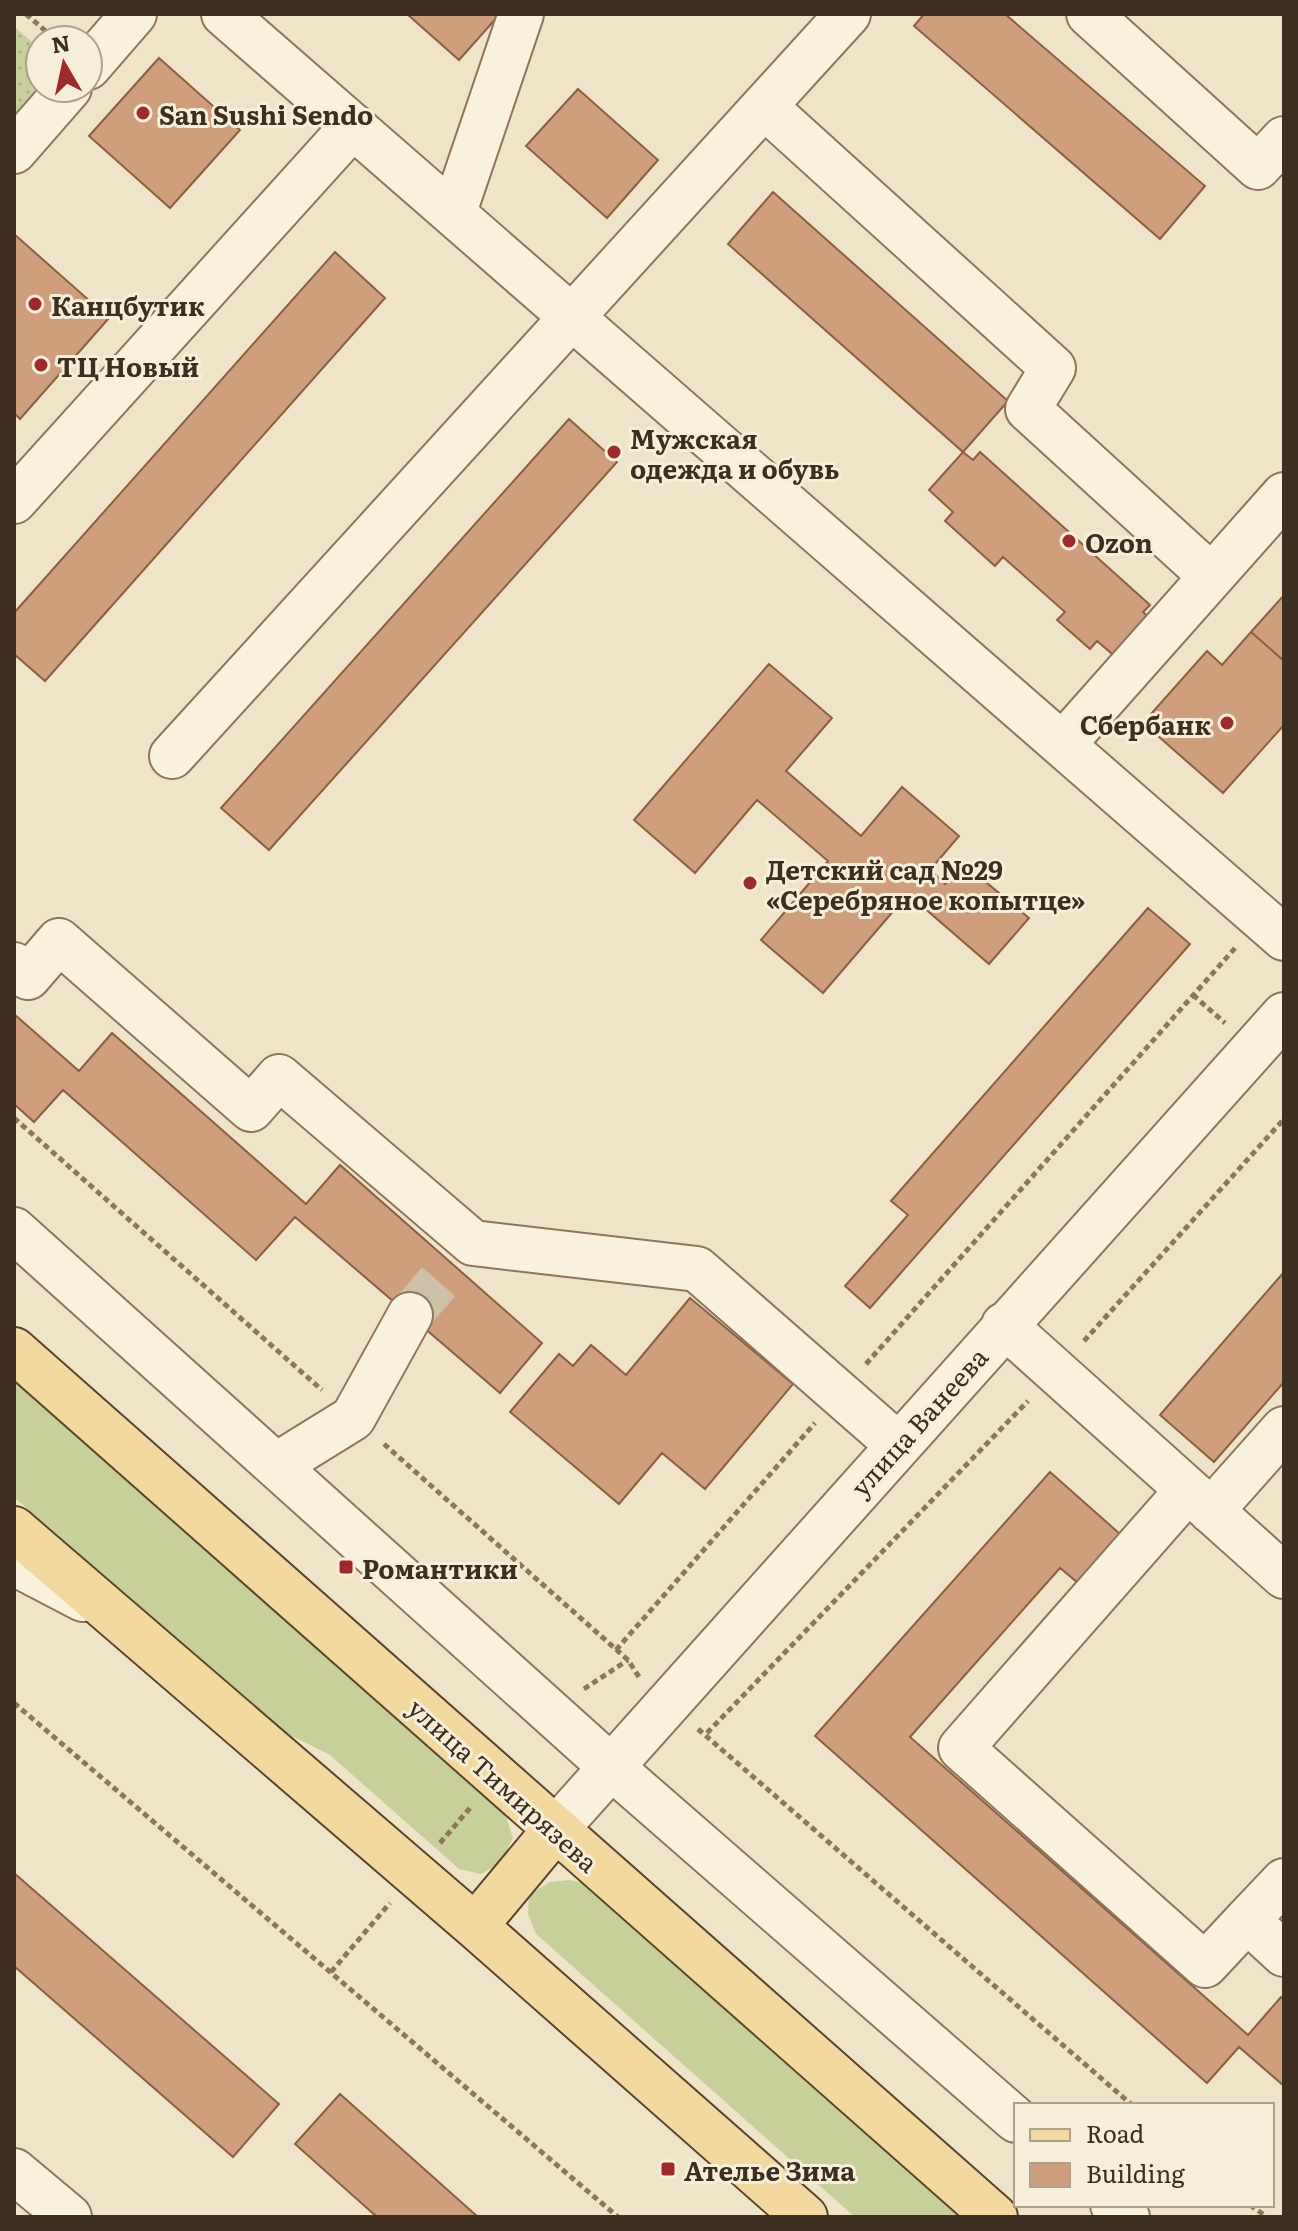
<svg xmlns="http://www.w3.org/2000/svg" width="1298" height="2231" font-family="Literata,serif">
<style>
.grass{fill:#c9cf9b}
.park{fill:url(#park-dots)}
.building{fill:#cf9f7d;stroke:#8d5f41;stroke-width:2}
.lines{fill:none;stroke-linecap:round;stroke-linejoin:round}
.minor-tunnel{stroke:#ccc0a6;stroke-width:44;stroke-dasharray:44 22;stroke-linecap:butt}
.minor-casing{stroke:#8d765c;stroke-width:48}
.major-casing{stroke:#5b4430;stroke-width:48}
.path{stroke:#8d765c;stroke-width:5;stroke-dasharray:6 4;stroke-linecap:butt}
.minor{stroke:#faf1dc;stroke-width:44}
.major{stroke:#f3d9a0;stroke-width:44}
.poi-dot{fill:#9e2a2b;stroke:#f7eed8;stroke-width:3}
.labels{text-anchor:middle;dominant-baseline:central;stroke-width:6;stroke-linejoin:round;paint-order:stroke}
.poi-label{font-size:26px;font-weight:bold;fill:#3d2e20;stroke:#f7eed8;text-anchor:start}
.street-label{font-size:26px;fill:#3d2e20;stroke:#f7eed8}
</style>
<defs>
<pattern id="park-dots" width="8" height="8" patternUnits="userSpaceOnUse" patternTransform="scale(2)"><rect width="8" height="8" fill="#c9cf9b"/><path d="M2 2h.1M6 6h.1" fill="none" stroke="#aeb285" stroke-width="1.8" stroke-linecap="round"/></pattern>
</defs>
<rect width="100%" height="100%" fill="#f0e4c8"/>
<path class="grass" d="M14,1378L490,1799L506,1817L513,1838L500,1863L481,1874L459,1869L330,1755L288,1734L14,1497Z
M570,1880L587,1884L963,2217H855L536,1934L528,1914L529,1895L550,1882Z"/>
<path class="park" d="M14,26L40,49V88L14,118Z"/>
<path class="building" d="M407,14H500L459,60Z
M924,14H1005L1205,186L1160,239L914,26Z
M159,58L240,130L170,208L89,136Z
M578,89L658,160L607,218L526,146Z
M773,192L1008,401L963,452L728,244Z
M14,234L109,318L20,419L14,413Z
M335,252L385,298L45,681L14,654V613Z
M569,419L617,462L269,850L221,808Z
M963,452L973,460L980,452L1150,605L1143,612L1153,621L1118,659L1097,641L1090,649L1057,620L1065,612L1003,557L995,566L945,521L953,512L929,490Z
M1284,595V661L1251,632Z
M1251,632L1284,661V725L1223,793L1143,723L1207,651L1222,665Z
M769,664L832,718L786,771L861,836L902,787L959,836L930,870L945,884L963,863L1029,918L989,964L908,894L823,993L761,940L828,861L757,800L695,873L634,820Z
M1148,908L1190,944L870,1308L845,1286L908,1215L891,1201Z
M14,1014L79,1071L112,1033L306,1204L340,1165L542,1343L500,1393L295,1217L256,1260L63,1090L34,1122L14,1104Z
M1284,1272V1382L1214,1462L1160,1415Z
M690,1298L793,1384L705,1489L662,1453L619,1504L510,1412L559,1354L573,1366L591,1345L626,1375Z
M1050,1472L1120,1534L1077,1582L1060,1568L910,1737L1248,2035L1281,1997L1284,2000V2086L1239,2047L1207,2083L815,1736Z
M14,1873L279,2104L233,2157L14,1966Z
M340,2094L478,2217H377L295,2144Z"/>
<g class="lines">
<path class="minor-tunnel" d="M410,1315L453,1265"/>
<defs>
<path id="minor" d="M224,14L1284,938
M1089,14L1258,167L1284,139
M88,67L134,14
M764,106L1053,368L1028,409L1211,576
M14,151L69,88
M454,212L521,14
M14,501L353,126
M1063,744L1284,495
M172,756L848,14
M14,965L28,977L59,941L251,1109L279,1077L473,1243L697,1269L897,1444
M14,1230L610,1766L1016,2120
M1004,1325L1284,1576
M277,1465L353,1418L410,1315
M1187,1491L961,1748L1205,1965L1247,1920L1284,1954
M1211,1511L1284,1429
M14,1563L83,1599
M555,1830L1284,1015
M1247,1920L1284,1881
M14,2171L69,2217
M1113,2205L1127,2217"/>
<path id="major" d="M14,1350L995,2217
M14,1529L475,1926L805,2217
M475,1926L555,1830"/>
</defs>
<use href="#minor" class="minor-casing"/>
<use href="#major" class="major-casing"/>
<path class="path" d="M26,14L56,40
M1193,995L1225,1023
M14,1118L322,1390
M1084,1341L1284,1119
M866,1364L1236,947
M384,1444L628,1660L639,1677
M616,1650L815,1423
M584,1689L628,1660
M14,1703L618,2217
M698,1729L1132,2105
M707,1733L1028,1401
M440,1843L470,1808
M331,1972L390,1903
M1250,2205L1267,2217"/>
<use href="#minor" class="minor"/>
<use href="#major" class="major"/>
</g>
<g class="poi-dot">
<circle cx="143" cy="113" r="8"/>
<circle cx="35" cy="304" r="8"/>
<circle cx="41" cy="365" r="8"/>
<circle cx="614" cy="452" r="8"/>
<circle cx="1069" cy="541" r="8"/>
<circle cx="1227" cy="723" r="8"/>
<circle cx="750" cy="883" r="8"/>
<rect x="338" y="1559" width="16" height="16" rx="4"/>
<rect x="660" y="2161" width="16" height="16" rx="4"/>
</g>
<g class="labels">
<g class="poi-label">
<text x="159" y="113">San Sushi Sendo</text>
<text x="51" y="304">Канцбутик</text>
<text x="57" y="365">ТЦ Новый</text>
<text x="630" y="437">Мужская<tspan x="630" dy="30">одежда и обувь</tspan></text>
<text x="1085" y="541">Ozon</text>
<text x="1211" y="723" text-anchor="end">Сбербанк</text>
<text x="766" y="868">Детский сад №29<tspan x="766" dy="30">«Серебряное копытце»</tspan></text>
<text x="362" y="1567">Романтики</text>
<text x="684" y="2169">Ателье Зима</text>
</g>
<g class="street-label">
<text transform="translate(918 1421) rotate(-48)">улица Ванеева</text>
<text transform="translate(504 1784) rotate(42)">улица Тимирязева</text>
</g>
</g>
<rect width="1298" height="2231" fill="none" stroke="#3d2e20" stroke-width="32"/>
<rect x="1014" y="2103" width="260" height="104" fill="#f7eed8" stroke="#ada18e" stroke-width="2"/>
<rect x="1030" y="2129" width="40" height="12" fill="#f3d9a0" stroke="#ada18e" stroke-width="2"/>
<text x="1086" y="2143" font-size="24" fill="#3d2e20">Road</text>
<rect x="1030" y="2163" width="40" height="24" fill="#cf9f7d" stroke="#ada18e" stroke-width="2"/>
<text x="1086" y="2183" font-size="24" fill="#3d2e20">Building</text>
<g transform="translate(64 64) rotate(351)"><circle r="38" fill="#f7eed8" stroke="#ada18e" stroke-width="2"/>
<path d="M0-6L14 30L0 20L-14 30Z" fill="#9e2a2b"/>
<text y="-12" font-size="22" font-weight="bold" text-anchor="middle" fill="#3d2e20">N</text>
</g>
</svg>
